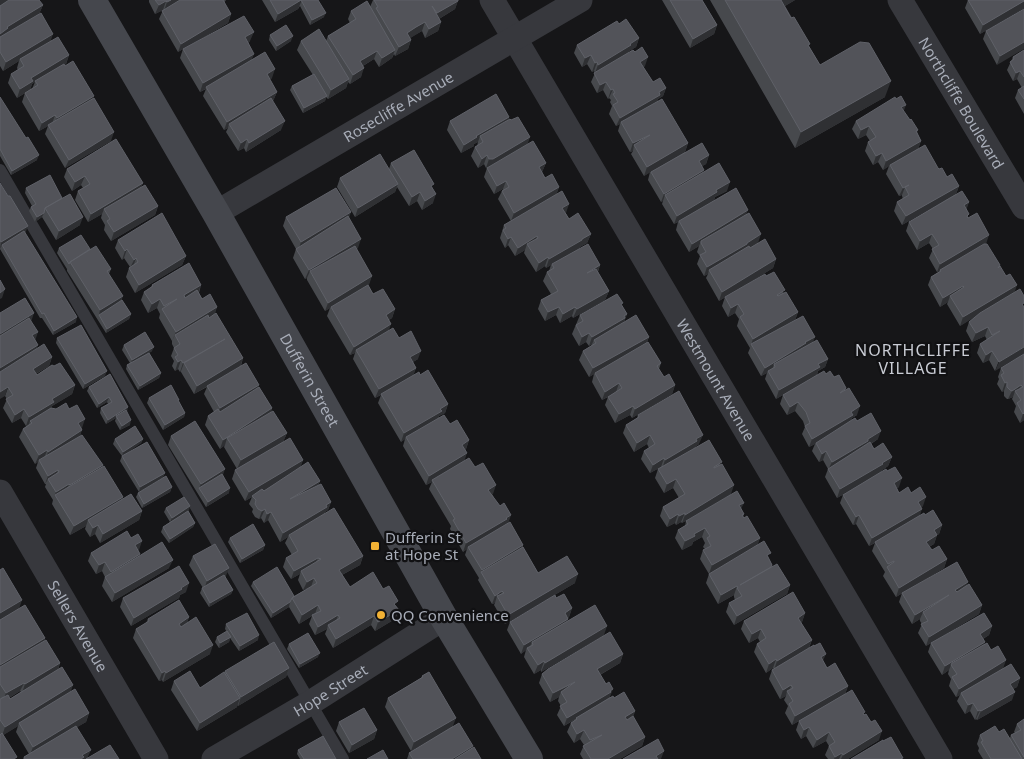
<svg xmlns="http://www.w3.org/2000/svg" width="1024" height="759" font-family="'Noto Sans',sans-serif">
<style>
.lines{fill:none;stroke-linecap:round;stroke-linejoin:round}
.service{stroke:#37383d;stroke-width:12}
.minor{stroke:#37383d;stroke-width:25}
.secondary{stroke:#45474d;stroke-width:28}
.wall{fill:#47494d;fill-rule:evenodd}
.shaded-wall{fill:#2f3033}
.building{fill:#525359;stroke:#5f6168}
.poi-dot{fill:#f2b134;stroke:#111113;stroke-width:2}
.labels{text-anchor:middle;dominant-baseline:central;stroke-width:4.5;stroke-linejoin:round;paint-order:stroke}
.street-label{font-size:15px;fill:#a8adb8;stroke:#111113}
.poi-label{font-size:15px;fill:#a8adb8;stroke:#111113;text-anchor:start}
.neighbourhood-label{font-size:16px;letter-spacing:1px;fill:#c9ccd4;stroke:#111113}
</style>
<rect width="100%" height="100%" fill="#161618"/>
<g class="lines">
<path class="service" d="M0,170L343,759"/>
<g class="minor">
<path id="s1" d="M492,0L940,759"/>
<path id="s2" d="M900,0L1024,207"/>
<path id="s3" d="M216,213L580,0"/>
<path id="s4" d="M0,492L156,759"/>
<path id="s5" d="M214,759L310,703L444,618"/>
</g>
<path class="secondary" id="s6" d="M92,0L216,213L444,618L529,759"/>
</g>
<path class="wall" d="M0,0L43,5L39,14L51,40L69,55L66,64L64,65L93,99L111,141L65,168L45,134L48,126L39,131L22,102L25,93L32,89L35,82L32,84L30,90L17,98L8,83L11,74L18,70L17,68L19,61L3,71L0,66Z
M149,0H226L224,3L231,14L228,23L185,48L250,41L248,43L252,60L272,78L269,80L277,92L273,101H272L281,130L246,152L244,148L238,151L226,132L228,128L224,130L203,96L206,89L200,92L180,58L183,49L178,52L159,19L163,10L155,14L149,2Z
M262,0H318L324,17L310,25L300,6L298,9L275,22Z
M373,0H458L455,9L439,19L441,22L438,31L425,38L422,31L413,36L410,38L411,40L408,49L395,56L394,54L392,58L379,67L374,59L363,66L361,77L350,84L348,82L346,88L328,99L326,97L325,101L303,113L290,90L292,86L313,75L297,50L301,41H326L328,36L350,23L348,19L351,11L370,7Z
M662,0H702L717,25L714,34L690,48Z
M710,0H795L785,6L820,65L885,97L795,148Z
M968,0H1024V8L980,34L965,8Z
M1024,9L997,65L983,39L986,31Z
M619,24L639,38L636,47L629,51L628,53L645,66L643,67L653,82L666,88L663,96L658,99L657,102L688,143L685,152L709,155L706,164L702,166L703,172L727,191L715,197L714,201L747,214L758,243L750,248L776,259L773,268L719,301L706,278L708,274L704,276L697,264L700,256L697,252L699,246L689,252L676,230L678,222L674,224L662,204L663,201L661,202L648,180L650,172L644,176L631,154L633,151L630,152L618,131L620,124L616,126L609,114L612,106L610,102L611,100L609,98L608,99L603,90L597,93L591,82L595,73L594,71L592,72L587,64L582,67L574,53L577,45Z
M270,35L291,41L276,51L269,40Z
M1024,50V114L1015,98L1018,90L1022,88L1017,79L1013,81L1007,70L1013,57Z
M0,97L37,160L11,175L0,156Z
M903,111L910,120L918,130L917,132L921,141L918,149L947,177L959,186L956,194L969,202L966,209L968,218L986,244L1014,293L1024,296L995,371L989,360L983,363L977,353L980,344L987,340L985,336L972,342L966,331L969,322L978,314L960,326L947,304L948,302L940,307L928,285L931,277L940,271L937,272L929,258L933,249L929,243L917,250L906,231L909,222L947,199L902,225L894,211L897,202L903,199L902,196V195L899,196L886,174L889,166L883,170L878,162L873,165L865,151L868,142L870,141L866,135L858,139L852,129L856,121Z
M509,117L508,120L527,145L546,163L542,172L545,178L559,187L556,195L569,219L591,234L587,243L580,247L579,249L600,265L598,272L609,291L605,300L573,318L572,316L560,323L556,315L545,321L538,309L541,300L551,294L543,281L547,272L549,271L551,265L546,268L545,266L536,272L524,253L525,250L515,256L508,245L505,248L500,238L504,225L511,221L498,199L502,191L503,190V189L494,194L484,177L487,168H486L484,164L478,168L471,156L475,147L477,146L478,142L474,144V146L461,153L447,130L450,121Z
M391,163L433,188V203L422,210L417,201L409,206L397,187L395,192L355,217L337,187L340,178L389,169Z
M67,169L143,183L141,187L158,206L155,215L111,241L104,230L105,225L101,218L102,214L88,222L75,200L78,191L83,188L81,185L72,191L64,177Z
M0,183L25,233L76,322L53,335L42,318H40L0,249Z
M26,188L62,198L80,225L56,240L42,217L35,222L29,211L31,207L32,206L25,193Z
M286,217L349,218L358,248L356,249L372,276L368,285L373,294L395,309L392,318L389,320V331L399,338L418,359L413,362L416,368L413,375H420L448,404L445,413L439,416V418L450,424L469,440L466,449L465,450L464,461L493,494H492L508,524L523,545V547L538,573L575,583L505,624L494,605L495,603L492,604L478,580L479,578L465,555L467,549L463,552L450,529L451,526L429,489L432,482L426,485L403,446L405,439L401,442L378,403L381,395L375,398L353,359L355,353L350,355L327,316L330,308L325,311L307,280V278L305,279L293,258L296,249L283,226Z
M118,240L186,256L182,265L135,293L126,277L129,268L130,267L124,258L122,260L115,248Z
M59,248L90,249L111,269L109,274L122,300L131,314L129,319L106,333L67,271V269L57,253Z
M766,276L784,293L798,312L795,320L813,342L828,359L825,367L818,371L817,375L826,374L834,377L846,390L857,415L852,418L851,421H857L878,439L871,444L874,449L892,457L888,466L881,471L880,473L899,487L897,488L899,493H911L923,506L921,507L919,516L925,515L942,525L939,534L937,535L934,544L929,547L932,550L947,559L944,568L896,597L883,576L885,572L872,551L875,543L869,546L856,524L853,525L840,503L843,495L874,477L837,498L825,477L828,469L823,460L819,462L812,451L815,444L809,447L802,434L805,427L803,421L795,411L787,415L780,404L783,395L802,384L776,399L765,379L767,373L761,376L748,353L750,348L737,326L739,319L735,313L728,317L722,306L725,297Z
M152,285H201L199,293L202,299L217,307L214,315L243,358L241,366L258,387L272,408L271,412L287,433L283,442L303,460L300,467L320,481L318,486L331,502L328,510L325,512V514L363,556L360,565L342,575L350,587L383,589L399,610L395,619L375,631L371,625L333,648L325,634L327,629L315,635L309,624L312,616L299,624L289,607L271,618L251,586L253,582L294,596L309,588L303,590L298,580L300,574L291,579L283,567L286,558L292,555L285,543L288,537L280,542L268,520L264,523L261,518L259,519L255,517L252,512L253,509L249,504L252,497L245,501L232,479L235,470L237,469L224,447L225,445L220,449L205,425L208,416L214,412L204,394L207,387L194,394L181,372V371L180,372L178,369L175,371L172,366L174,361L171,356L174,348L172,344V341L159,318L160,314L157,308L148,313L141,300L144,292L151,287Z
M622,306L627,314L624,322L649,337L647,342L661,363L659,369L664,377L675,385L672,394L632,418L630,415L615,423L605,405L608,397L602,400L592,382L594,374L589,377L579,360L583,351L591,346L592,344L589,346L586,342L579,346L572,334L580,315Z
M31,321L36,349L52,357L49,366L36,374L37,375L54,366L75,385L72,394L52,406L51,408L82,428L80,436L103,465L102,468L123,497L122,500L142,511L139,520L100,543L95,534L90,537L85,529L86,526L70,535L52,504L53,500L45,487L46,484H45L36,468L38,462L35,464L19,437L23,429L29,424L26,426L21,418L12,423L3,408L7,399L5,396Z
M57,338L105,376L83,389L56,343Z
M124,345L152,351L149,353L161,373L159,378L138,390L126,369L127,365L130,363L122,350Z
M1024,354V420L1020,423L1014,412L1016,406L1012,399L1013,397L1008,399H1007L1004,396V391L1002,392L997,384L999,379L998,377L1001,368Z
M110,374L126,412L130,425L120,430L115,421L116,418L106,424L100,413L101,408L108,404L107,402L97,408L87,391L89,387Z
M149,398L179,402L185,413L184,417L163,430L147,403Z
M638,415L699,444L695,447V448L721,465L731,494L682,523L681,522L676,525L675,523L667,527L660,516L663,507L679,498L673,488L664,493L655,478L658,469L661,468V467L650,473L641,459L644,451L649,448L647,444L634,452L623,433L626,425L637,418Z
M171,436L223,475L229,493L206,507L168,445Z
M115,439H143L141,443L123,455L165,473L163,477L139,492L120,461L122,456L113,444Z
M172,487L170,492L142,508L136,497L138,493Z
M166,508L189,511H188L195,523L193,527L169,543L161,532L163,527L170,522L164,512Z
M741,509L744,514L743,517L760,538L757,545L769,559L772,565L771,567L790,585L787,594L734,625L726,612L729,603L735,600L734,597V595L718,604L706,583L709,574L700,559L703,550L705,549L703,547L705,543L702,537L693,542L692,545L682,550L675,538L678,530L685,526L686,521Z
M131,538L139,550H138L139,556L169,568L112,602L102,586L105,577L102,571L96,574L88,561L91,553Z
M230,538L265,545L263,550L240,563L228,542Z
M193,556L226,576L225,577L233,590L231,594L209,607L200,593L202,588H203L189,565Z
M0,570L19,608L45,638L44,642L60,663L58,670L70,692L89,713L86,722L77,727L88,758L119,759H23L24,757L29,754L16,732L18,726L3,735L0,734V699H1L0,698ZM20,691L21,692L10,699L9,698Z
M966,586L982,605L979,614L926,646L918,633L922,624L920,621V619L912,624L899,602L902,593Z
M186,592L180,595L179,598L131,626L120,607L123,598Z
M556,598L572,608L569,617L568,618V619L567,621L604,635L541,672V670L534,674L524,657L526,650L521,654L507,630L510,622Z
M805,613L802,622L801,623L812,640L809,648L823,661L827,668L848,686L845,694L864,714L879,740L848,759H828L825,755L829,746L826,741L813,748L806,736L801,739L796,730L799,721L792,725L785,713L788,706L784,700L786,696L780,699L769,679L772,670L774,669L773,668L766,673L754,652L757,644L760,642L758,638L749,643L741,629L744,621Z
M189,617L187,623L210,654L163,682L162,680L159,681L133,638L136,629L146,623L148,619Z
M226,624L258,640L239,651L230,638L229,642L219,648L215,642L217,637L227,632L225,629Z
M992,626L989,635L983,639L985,642L984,644L991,650L1003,668L1020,678L1017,687L1013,689L1012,700L977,720L976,719L975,720L970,711L965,714L957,701L960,695L956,697L949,686L951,679L948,674L949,670L942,675L928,652L931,643Z
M289,644L318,657L299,668L287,649Z
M623,654L620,663L600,675L610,697L614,698L635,711L633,717L645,737L642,746L620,759H583L580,754L584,745L580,739L574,743L567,732L571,723L576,719L564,726L557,715L561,706L558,701L559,697L550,702L539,683L542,674Z
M289,668L286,677L238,706L237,705V707L197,731L171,690L174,681L200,688L224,673L225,671Z
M422,676L453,726L481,759H407L409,753L446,730L411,751L385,707L388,698L421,678Z
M1024,719V759H983L978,751L979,748L977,744L980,735L999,732L1010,738L1011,735L1015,733L1014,732L1017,724Z
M339,722L377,730L374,739L349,753L336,731Z
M298,750L336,759H300L297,754Z"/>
<path class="shaded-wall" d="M0,0H10L0,6Z
M171,0H183L164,11L167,2Z
M302,0L298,9L275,22L278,14Z
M778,0H795L773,13Z
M166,1L163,10L155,14L159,5Z
M458,1L455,9L434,22L437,13Z
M1024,1V8L980,34L983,25Z
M43,5L39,14L0,40V34L7,27Z
M326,13L324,17L310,25L312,20Z
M231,14L228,23L178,52L181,44Z
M425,22L422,31L404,42L407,33Z
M441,22L438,31L425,38L429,29Z
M717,25L714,34L690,48L693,39Z
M254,32L250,41L242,46L245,37Z
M53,34L50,43L20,59L19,61L3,71L6,62Z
M293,36L291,41L276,51L277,46Z
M639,38L636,47L629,51L628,54L595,73L598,65Z
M411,40L408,49L395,56L399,47Z
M1024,42V49L997,65L1000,56Z
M395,50L392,58L379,67L382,58Z
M377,51L374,59L356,70L360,61Z
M254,54L251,62L200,92L203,83Z
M69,55L66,64L36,82L35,81V82L32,84L30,90L17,98L20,89L31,78Z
M591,55L587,64L582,67L585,58Z
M648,57L645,66L637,71L640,62Z
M597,62L594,71L592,72L595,63Z
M364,68L361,77L350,84L353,75Z
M275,69L272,78L263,83L267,74Z
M1020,71L1017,79L1013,81L1016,73Z
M349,79L346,88L328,99L331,90Z
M891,81L885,97L795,148L801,132Z
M606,82L603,90L597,93L600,85Z
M666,88L663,96L658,99L657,103L621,122L620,124L616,126L620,118Z
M613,89L609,98L608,99L611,90Z
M277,92L273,101L231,126L229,124L228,128L224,130L227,122Z
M94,96L91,105L53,127L57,118Z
M327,96L325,101L303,113L304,108Z
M906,105L903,113L901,107Z
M55,115L52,124L39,131L42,123Z
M509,117L506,125L480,136L478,142L474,144V146L461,153L464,145L476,136Z
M285,121L281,130L246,152L249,143Z
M869,126L866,135L858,139L861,130Z
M114,132L111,141L65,168L69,160Z
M650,135L634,145L633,151L630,152L633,143Z
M530,137L527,146L490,167L486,168L489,159Z
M247,139L244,148L238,151L241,143Z
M921,141L918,149L890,165L889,166L883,170L886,161Z
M688,143L685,152L644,176L647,167Z
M882,153L878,162L873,165L876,156Z
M39,155L37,160L11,175L12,171Z
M487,155L484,164L478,168L482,159Z
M709,155L706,164L696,170L699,161Z
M546,163L542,172L536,176L539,167Z
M704,170L701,178L665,195L663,201L661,202L664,194Z
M85,176L81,185L72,191L75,182Z
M506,181L503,189L494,194L497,186Z
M730,182L727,191L715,197L714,201L674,224L677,216L716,190Z
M143,183L139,192L104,209L102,214L88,222L91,214Z
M398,184L395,192L355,217L358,208Z
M909,185L905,187L902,195L899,196L903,188Z
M959,186L956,194L902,225L906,216Z
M559,187L556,196L511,221L514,213Z
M420,192L417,201L409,206L412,197Z
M436,194L433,203L422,210L425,201Z
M969,202L966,211L964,205Z
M569,204L566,213L559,217L562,208Z
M158,206L155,215L111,241L114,232Z
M748,210L745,218L701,241L699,246L689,252L692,244Z
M351,212L348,221L298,251L301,242Z
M44,213L42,217L35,222L37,217Z
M83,217L80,225L56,240L59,231Z
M28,226L25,234L2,245L0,249L1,242Z
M591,234L587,243L580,247L579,249L546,268L549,259Z
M761,234L758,243L745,251L709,270L708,274L704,276L707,267Z
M932,234L929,243L917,250L920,241Z
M989,235L986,244L937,272L940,264Z
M537,236L534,245L527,244L525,250L515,256L518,248Z
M511,237L508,245L505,248L508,239Z
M361,239L358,248L312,275L310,271L307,278L305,279L309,270Z
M127,249L124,258L122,260L125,251Z
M186,256L182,265L135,293L139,285Z
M548,257L545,266L536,272L539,263Z
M136,258L133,267L130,268L134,260Z
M776,259L773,268L719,301L722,292Z
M600,265L597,274L587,273Z
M372,276L369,285L325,311L328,303Z
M201,285L198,293L180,304L184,295Z
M1017,285L1014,294L960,326L963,317Z
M963,286L960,295L950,296L948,302L940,307L943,298Z
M5,289L2,298L0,299V293Z
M609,291L605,300L573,318L577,309Z
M123,296L120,305L99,315L100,310Z
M160,299L157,308L148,313L152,304Z
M738,304L735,313L728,317L731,308Z
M217,307L214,316L175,335L172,341L176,332Z
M559,307L556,315L545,321L548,312Z
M575,307L572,316L560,323L563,314Z
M395,309L392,318L382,324L386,315Z
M798,312L795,321L751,344L750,348L753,339Z
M34,313L31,322L0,341V334Z
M131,314L129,319L106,333L107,329Z
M627,314L622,327L594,340L592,344L589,346L592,337Z
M77,317L76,322L53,335L54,331Z
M391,324L388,333L356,350L355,353L350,355L354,347Z
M988,327L985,336L972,342L976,333Z
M38,332L35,341L32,335Z
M589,333L586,342L579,346L582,337Z
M649,337L645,346L589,377L593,368Z
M815,337L812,345L775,367L774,364L772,370L768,371L767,373L761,376L765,368Z
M225,339L184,363L181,371L180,372L183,363Z
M38,345L35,354L0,374V368Z
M154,347L152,351L131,364L132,360Z
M1024,347V354L995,371L999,362Z
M421,351L418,359L406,366L410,357Z
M992,351L989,360L983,363L986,355Z
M52,357L49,366L30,377L33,369Z
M243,358L240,367L194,394L197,386Z
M828,359L825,367L818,371L816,376L776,399L779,390L818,364Z
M181,360L178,369L175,371L178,362Z
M416,368L413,377L375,398L379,389Z
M107,371L105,376L83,389L85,384Z
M161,373L159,378L138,390L140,386Z
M1007,382L1004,391L1002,392L1005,383Z
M619,383L616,392L602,400L605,392Z
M75,385L72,394L52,406L50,411L30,421L29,424L26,426L29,417L52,399Z
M259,385L256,394L217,417L220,408Z
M675,385L672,394L632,418L635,409Z
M1021,385L1018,394L1015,391L1013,397L1008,399L1012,391Z
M8,387L5,396L0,399V392Z
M109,397L107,402L97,408L99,404Z
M798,402L795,411L787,415L790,407Z
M448,404L445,413L439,416L438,420L406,437L405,439L401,442L404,433Z
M633,406L630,415L615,423L619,414Z
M860,406L857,415L852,418L850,424L816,443L815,444L809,447L812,439L851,412Z
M128,407L127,412L116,416V418L106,424L108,420Z
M272,408L269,417L227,438L225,445L220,449L223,440Z
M24,409L21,418L12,423L15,415Z
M185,413L184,417L163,430L165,425Z
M1024,413V420L1020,423L1023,414Z
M85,419L82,428L75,432L78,423Z
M131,420L130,425L120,430L122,426Z
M82,430L79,439L45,461L48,452Z
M881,431L878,439L828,470L832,462Z
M287,433L283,442L237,469L241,460Z
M650,435L647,444L634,452L637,443Z
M703,435L699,444L695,447L694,449L662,469L665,460Z
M143,439L141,443L122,457L123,452Z
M469,440L466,449L459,453L462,445Z
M47,450L44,459L39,460L38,462L35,464L39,455Z
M826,451L823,460L819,462L822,454Z
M467,453L464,462L432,480V482L426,485L429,476Z
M892,457L888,466L881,471L880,473L837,498L840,489Z
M664,458L661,467L650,473L653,465Z
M303,460L300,469L253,497L252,496V497L245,501L249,492Z
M103,465L100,474L67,494L70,485Z
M225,469L222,478L199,488L201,484Z
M58,470L55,478L48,479L45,484L48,476Z
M165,473L163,477L139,492L140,487Z
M902,478L899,487L891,492L894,483Z
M676,479L673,488L664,493L667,484Z
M320,481L316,490L290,499Z
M69,484L66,492L55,495L53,500L56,492Z
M496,485L493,494L485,498L488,490Z
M734,485L731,494L682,523L685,515Z
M172,487L170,492L142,508L144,504Z
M230,488L229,493L206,507L208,502Z
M123,497L119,506L88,520L86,526L70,535L74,526Z
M926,497L923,506L915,511L918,502Z
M331,502L328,510L325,512L324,516L289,535L288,537L280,542L283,533Z
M744,503L740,511L739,505Z
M190,506L189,511L170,522L172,518Z
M265,509L261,518L259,519L262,511Z
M922,509L919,518L869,546L872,538Z
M142,511L139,520L100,543L103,534Z
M271,512L268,520L264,523L267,514Z
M685,513L681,522L676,525L679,516Z
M678,514L675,523L667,527L670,519Z
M511,515L508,524L468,547L467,549L463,552L466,543Z
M859,515L856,524L853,525L856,517Z
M195,523L193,527L169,543L170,539Z
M98,525L95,534L90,537L93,528Z
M942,525L939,534L931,539L934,530Z
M705,528L702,537L693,542L692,545L682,550L685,541L694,534Z
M937,535L934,544L923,550L926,542Z
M760,538L757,547L709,574L712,565Z
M142,541L139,550L132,554L135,545Z
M265,545L263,550L240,563L242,559Z
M523,545L520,554L481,572L482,570Z
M140,554L137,562L107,580L111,572Z
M363,556L360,565L336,578L339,570Z
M318,558L314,566L301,571L300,574L291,579L294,571Z
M947,559L944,568L896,597L899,588Z
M173,560L169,568L112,602L115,593Z
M105,562L102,571L96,574L99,565Z
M229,568L226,576L204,589L207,581Z
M578,574L575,583L505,624L508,615Z
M314,578L311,587L303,590L307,582Z
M968,582L964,591L952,598L955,590Z
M189,583L186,592L180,595L179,598L131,626L134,618Z
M790,585L787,594L734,625L737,616Z
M737,586L734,595L718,604L721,595Z
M233,590L231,594L209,607L210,603Z
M502,591L499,600L497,596L495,603L492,604L495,596Z
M949,595L923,612L920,619L912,624L915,615Z
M22,600L19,609L0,620V613Z
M290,602L289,607L271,618L273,613Z
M318,605L315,614L299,624L302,615Z
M982,605L979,614L926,646L929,637Z
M572,608L569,617L561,621L565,613Z
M399,610L395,619L375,631L378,622Z
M805,613L802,622L795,626L798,618Z
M338,615L335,624L328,625L327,629L315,635L318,627Z
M374,616L371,625L333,648L336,639Z
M189,617L186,626L176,633L179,624Z
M568,619L565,627L532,642L529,648H527L526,650L521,654L524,645Z
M607,626L604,635L541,672L545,663Z
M992,626L989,635L977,642L980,634Z
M761,629L758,638L749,643L752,634Z
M259,635L258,640L239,651L240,646Z
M231,637L229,642L219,648L220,643Z
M45,638L42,646L0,672V665Z
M812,640L808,649L774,670L777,661Z
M985,642L982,650L951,665L949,670L942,675L945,666Z
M213,645L210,654L163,682L166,673Z
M320,653L318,657L299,668L300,664Z
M623,654L620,663L594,678L597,669Z
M826,654L822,663L821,657Z
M776,659L773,668L766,673L769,664Z
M1006,660L1003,669L961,693L960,695L956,697L959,689Z
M544,661L541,670L534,674L538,665Z
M60,663L57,672L22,693L25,684Z
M289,668L286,677L238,706L241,697Z
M165,671L162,680L159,681L162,673Z
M1020,678L1017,687L1007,692L1010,684Z
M575,682L561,692L559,697L550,702L553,693Z
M24,683L20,691L2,702L6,693Z
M73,685L70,694L19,723L18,726L2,736L5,727Z
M791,685L789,693L787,691L786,696L780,699L783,690Z
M848,686L845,694L792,725L795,716Z
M613,689L610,697L564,726L567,718Z
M1015,692L1012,700L977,720L981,711Z
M240,698L237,707L197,731L200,723Z
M973,703L970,711L965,714L968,705Z
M980,710L976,719L975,720L978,711Z
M635,711L632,720L622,726L625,717Z
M89,713L86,722L30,755L33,747Z
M456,718L453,726L411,751L414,742Z
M809,727L806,736L801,739L804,730Z
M377,730L374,739L349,753L352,745Z
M584,730L580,739L574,743L577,734Z
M882,731L879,740L848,759H841L843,755Z
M829,732L826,741L813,748L817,740Z
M645,737L642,746L620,759H608Z
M473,746L470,755L463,759H452Z
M91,750L87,759H81L82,755Z
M664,751L661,759H655L656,756Z
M842,753L839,759H834L835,757Z"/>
<path class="building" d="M9,0H39L43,5L7,27L8,28L0,34V6Z
M155,0H171L167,2L166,1L159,5Z
M180,0H223L231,14L181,44L162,11Z
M270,0H301L278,14Z
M301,0H318L326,13L312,20Z
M374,0H458V1L437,13L432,6L441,22L429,29L425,22L416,27L407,33L411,40L399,47L376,8L378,7Z
M670,0H702L717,25L693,39Z
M725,0H781L791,18L794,17L810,44L808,45L820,65L860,42L869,43L891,81L801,132Z
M968,0H1024V1L983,25Z
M367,1L395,50L382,58L377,51L360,61L364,68L353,75L328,36L356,19L351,11Z
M1024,9V42L1000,56L986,31Z
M41,13L53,34L6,62L0,52V37Z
M244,16L254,32L245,37L254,54L203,83L183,49Z
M626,19L639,38L630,44L631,45L598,65L597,62L595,63L591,55L585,58L577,45L617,21L619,24Z
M286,25L293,36L277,46L270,35Z
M319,29L349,79L331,90L301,41Z
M58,37L69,55L31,78L33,81L20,89L11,74L24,66L20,59Z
M642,47L648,57L640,62L653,82L660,78L666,88L659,92L660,95L620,118L613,105L618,102L613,94L615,93L613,89L611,90L606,82L600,85L594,73L633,50L635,52Z
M1024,50V77L1020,71L1016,73L1010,62L1014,59L1013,57Z
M265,52L275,69L267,74L277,92L227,122L206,87Z
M73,61L94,96L57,118L55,115L42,123L25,93L38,85L35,81L64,64L65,66Z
M314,74L327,96L304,108L292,86Z
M1024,86V99L1018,90Z
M496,94L509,117L476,136L477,137L464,145L450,121Z
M901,96L906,105L901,107L910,120L911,119L918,130L916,131L921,141L886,161L882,153L876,156L868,142L876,137L869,126L861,130L856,121L895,97L896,99Z
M0,97L26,138L28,137L39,155L12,171L0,149Z
M94,98L114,132L69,160L48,125Z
M271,98L285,121L249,143L247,139L241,143L229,124Z
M662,99L688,143L647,167L634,145L650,135L633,143L621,122Z
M518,117L530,137L493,159H489L487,155L482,159L475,147L483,142L480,136L510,119L511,120Z
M116,139L143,183L91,214L78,191L90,184L85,176L75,182L67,169Z
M533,141L546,163L539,167L545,178L552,174L559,187L514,213L502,191L509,187L506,181L497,186L487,168Z
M702,143L709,155L699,161L704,170L664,194L651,172Z
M925,145L938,168L939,169L942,168L947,177L952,174L959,186L906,216L897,202L909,195L905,187L909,185L903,188L890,165Z
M414,150L434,184L431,186L436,194L425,201L420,192L412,197L391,163Z
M380,154L398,184L358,208L340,178Z
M719,163L730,182L716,190L717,192L677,216L665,195Z
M50,175L62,198L45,208L44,213L37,217L31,207L36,204L26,188Z
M0,183L8,196H10L28,226L1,242L0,240Z
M145,185L158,206L114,232L107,221L110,219L104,209Z
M336,188L351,212L301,242L286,217Z
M736,188L748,210L692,244L679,221Z
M562,191L569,204L562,208L569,219L578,213L591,234L582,239V240L549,259L548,257L539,263L527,244L538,238L537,236L518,248L511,237L508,239L503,230L506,228L504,225Z
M962,191L969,202L964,205L969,214L967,216L968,218L977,213L989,235L940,264L932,249L939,245L934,237L932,234L920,241L909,222Z
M70,194L83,217L59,231L45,208Z
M162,213L186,256L139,285L129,268L138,262L136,258L134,260L127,249L125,251L118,240Z
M749,213L761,234L747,243V244L707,267L700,255L706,252L701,243V241Z
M348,216L361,239L309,270L296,249Z
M24,231L77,317L54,331L44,313L42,314L2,245Z
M81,235L90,249L70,262L69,264L59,248Z
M765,239L776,259L722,292L709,270L749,246L750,248Z
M588,244L600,265L587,273L596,269L609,291L577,309L575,307L563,314L559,307L548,312L541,300L558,291L547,272L554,268L552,264Z
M984,244H987L1000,265L998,268L1000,266L1006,276L1010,274L1017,285L963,317L950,296L964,287L963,286L943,298L931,277L941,271L940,270Z
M96,246L111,269L107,271L123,296L100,310L70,262Z
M355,246L372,276L328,303L310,271Z
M189,263L201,285L184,295L185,298L197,290L202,299L210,294L217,307L176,332L162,309L177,299L164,306L160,299L152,304L144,292L153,286L152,285Z
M774,272L785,290L777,295L778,296L786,292L798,312L753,339L740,317L744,314L738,304L731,308L725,297L765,274L766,276Z
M0,280L5,289L0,293Z
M368,285L373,294L383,289L395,309L386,315L391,324L354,347L331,307Z
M1020,289L1024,296V303L1022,304L1024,307V347L999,362L992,351L986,355L980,344L1000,331L992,335L988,327L976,333L969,322L980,313Z
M617,294L623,303L621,304L627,314L624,316L625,318L592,337L589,333L582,337L576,325L583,321L580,315Z
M25,298L34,313L0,334V313Z
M122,300L131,314L107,329L99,315Z
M216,313L243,358L197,386L184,363L225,339L183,363L181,360L178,362L175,357L178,355L174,348L180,344L175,335L208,315L209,318Z
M636,315L649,337L593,368L583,351L596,343L594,340Z
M803,316L815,337L805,342L806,343L765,368L751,344Z
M29,318L38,332L32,335L38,345L0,368V336Z
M81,325L107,371L85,384L57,338Z
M393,328L399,338L411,331L421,351L410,357L416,368L379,389L356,350Z
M145,332L154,347L132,360L124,345Z
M817,340L828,359L818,364L820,367L779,390L768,371L775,367L774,364Z
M648,342L661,363L657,366L664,377L669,374L675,385L635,409L633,406L619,414L608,397L622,388L619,383L605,392L595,373Z
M44,344L52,357L33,369L37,375L52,365L54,366L60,363L75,385L52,399L54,402L29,417L24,409L15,415L6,399L13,395L8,387L0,392V372Z
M149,353L161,373L140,386L127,365Z
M1024,354V413L1023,414L1017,403L1021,400L1015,391L1023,387L1021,385L1012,391L1010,390L1007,387V382L1005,383L1001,375L1004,373L1001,368Z
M246,363L259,385L220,408L207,386Z
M428,370L448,404L440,409L442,411L404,433L381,394L419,372L420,375Z
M824,371L826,374L830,371L834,377L839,375L846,388L840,393L849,388L860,406L851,412L853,415L812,439L805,426L810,423L806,412L798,402L790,407L783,395Z
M110,374L128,407L108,420L101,408L112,402L109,397L99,404L89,387Z
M171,385L179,400H178L185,413L165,425L149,398Z
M259,387L272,408L223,440L208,416L218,409L220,412Z
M679,391L703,435L696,439L697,441L665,460L664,458L653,465L644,451L655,444L650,435L637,443L626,425L639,417L638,415Z
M66,403L69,409L77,405L85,419L78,423L82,430L48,452L47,450L39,455L23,429L32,423L30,421L51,408L56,409Z
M126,410L131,420L122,426L116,416Z
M273,411L287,433L241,460L227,438Z
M871,413L881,431L868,439V441L834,461L832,462L826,451L822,454L816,443L855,418L857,421Z
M444,415L450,424L457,420L469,440L462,445L467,453L429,476L406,437Z
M195,421L225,469L201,484L171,436Z
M135,426L143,439L123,452L115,439Z
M82,435L103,465L70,485L69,484L56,492L48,479L59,472L58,470L48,476L39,460Z
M290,438L303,460L249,492L235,470Z
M709,440L722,462L714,467V468L722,464L734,485L685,515V513L679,516L678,514L670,519L663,507L685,494L676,479L667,484L658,469Z
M147,442L165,473L140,487L122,456Z
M870,442L874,449L883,443L892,457L882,463L883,464L840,489L828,469Z
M469,458L475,467L483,463L496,485L488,490L500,506L504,503L511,515L506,518L507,519L466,543L453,520L455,519L432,480Z
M308,462L320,481L290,499L321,484L331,502L326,505L327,507L283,533L271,512L267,514L265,509L262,511L258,509L255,504L256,500L252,496L262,489L264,491Z
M104,466L123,497L74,526L55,495Z
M895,467L902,478L894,483L899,493L908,487L911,493L920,487L926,497L918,502L922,509L872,538L859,515L856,517L843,495L886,469L887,471Z
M222,474L230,488L208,502L199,488Z
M166,476L172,487L144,504L138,493Z
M737,491L744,503L739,505L744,514L742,515L744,518L747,516L760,538L712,565L703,550L711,546L707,538L710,536L705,528L694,534L695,536L685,541L678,530L688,524L686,521Z
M131,494L142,511L103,534L98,525L93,528L88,520Z
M184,497L190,506L172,518L166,508Z
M334,508L363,556L339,570L350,587L373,572L383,589L389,586L398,601L394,604L399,610L378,622L374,616L336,639L328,625L340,618L338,615L318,627L312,615L321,611L318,605L302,615L292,598L317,583L314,578L307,582L301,571L321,559L318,558L294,571L286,558L298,551L289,535Z
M933,510L942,525L934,530L937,535L926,542L932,550L939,546L947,559L899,588L887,567L894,562V561L888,564L875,542L924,513L925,515Z
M188,511L195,523L170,539L163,527Z
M510,522L523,545L482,570L468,547Z
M253,524L265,545L242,559L230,538Z
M127,531L131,538L138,534L142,541L135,545L140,554L111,572L105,562L99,565L91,553Z
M764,541L771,553L767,555L772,565L771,567L740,585L777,564L790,585L737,616L729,603L742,596L737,588H738L737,586L721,595L709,574Z
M162,542L173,560L115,593L105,577Z
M215,544L229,568L207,581L193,556Z
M523,547L538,573L567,556L578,574L508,615L497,596L504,593L502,591L495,596L481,572Z
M957,562L968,582L955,590L957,592L969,584L982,605L929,637L921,624L928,621L923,612L949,595L915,615L902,593Z
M179,566L189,583L181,588L182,589L134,618L123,598Z
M277,567L294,596L292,598L290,602L273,613L253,582Z
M3,568L22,600L0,613V570Z
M224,575L233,590L210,603L202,588Z
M793,592L805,613L798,618L812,640L777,661L776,659L769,664L757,644L766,638L761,629L752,634L744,621Z
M564,594L572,608L565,613L568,619L524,645L510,622L555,595L556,598Z
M179,600L189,617L179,624L181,627L196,617L213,645L166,673L165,671L162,673L136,629L149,621L148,619Z
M25,605L45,638L0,665V620Z
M595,605L607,626L545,663L544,661L538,665L527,648L533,645L532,642Z
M247,613L259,635L240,646L226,624Z
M984,613L992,626L980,634L985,642L945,666L931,643Z
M227,631L231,637L220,643L217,637Z
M610,632L623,654L597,669L606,684L609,682L613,689L610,691L611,692L567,718L560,706L567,702L561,692L575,682L553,693L542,674L548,669Z
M308,633L320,653L300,664L289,644Z
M46,640L60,663L25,684L24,683L6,693L0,684V667Z
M274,642L289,668L241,697L225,671Z
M820,643L826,654L821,657L827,668L835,663L848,686L795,716L789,704L793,701L787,691L793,688L791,685L783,690L772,670L814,645V646Z
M987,643L991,650L998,646L1006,660L959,689L952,677L957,674L951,665L952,663Z
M1011,664L1020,678L1010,684L1015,692L981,711L980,710L978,711L973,703L968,705L961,693Z
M62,667L73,685L5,727L0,720V699L8,695L10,699Z
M190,671L200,688L224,672L240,698L200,723L174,681Z
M429,672L456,718L414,742L388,698L423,677L422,676Z
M75,689L89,713L33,747L19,723Z
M852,690L865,712L863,713L864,715L866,714L871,722L875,720L882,731L843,755L842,753L835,757L829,746L835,742L829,732L817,740L809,727L804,730L799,721Z
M624,692L635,711L625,717L627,720L633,716L645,737L608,759H591L583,746L602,735L590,740L584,730L577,734L571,723L577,719L576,718L613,696L614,698Z
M364,708L377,730L352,745L339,722Z
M1024,719V757L1011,735L1021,730L1017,724Z
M459,723L473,746L452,759H413L409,753Z
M76,726L91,750L82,755L84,757L81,759H25L24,757Z
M995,726L999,732L1004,729L1022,759H991L981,742L983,741L980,735Z
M2,733L17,757L14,759H0V735Z
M323,736L336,759H304L298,750Z
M891,737L903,758L900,759H851L883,740V741Z
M658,739L664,751L656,756L658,759H623Z
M110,745L119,759H86Z
M474,747L481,759H455Z
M383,750L388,759H367Z"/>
<g class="poi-dot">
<rect x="370" y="541" width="10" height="10" rx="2.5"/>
<circle cx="381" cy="615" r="5"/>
</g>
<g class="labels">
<g class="street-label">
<text stroke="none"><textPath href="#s2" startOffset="120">Northcliffe Boulevard</textPath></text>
<text stroke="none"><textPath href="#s3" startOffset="211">Rosecliffe Avenue</textPath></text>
<text stroke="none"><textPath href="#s6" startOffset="438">Dufferin Street</textPath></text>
<text stroke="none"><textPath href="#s1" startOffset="441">Westmount Avenue</textPath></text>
<text stroke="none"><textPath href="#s4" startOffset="155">Sellers Avenue</textPath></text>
<text stroke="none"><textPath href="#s5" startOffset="135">Hope Street</textPath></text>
</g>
<g class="poi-label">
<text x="385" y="537">Dufferin St<tspan x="385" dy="17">at Hope St</tspan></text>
<text x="391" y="615">QQ Convenience</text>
</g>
<g class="neighbourhood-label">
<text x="913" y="350">NORTHCLIFFE<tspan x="913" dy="18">VILLAGE</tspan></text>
</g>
</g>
</svg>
